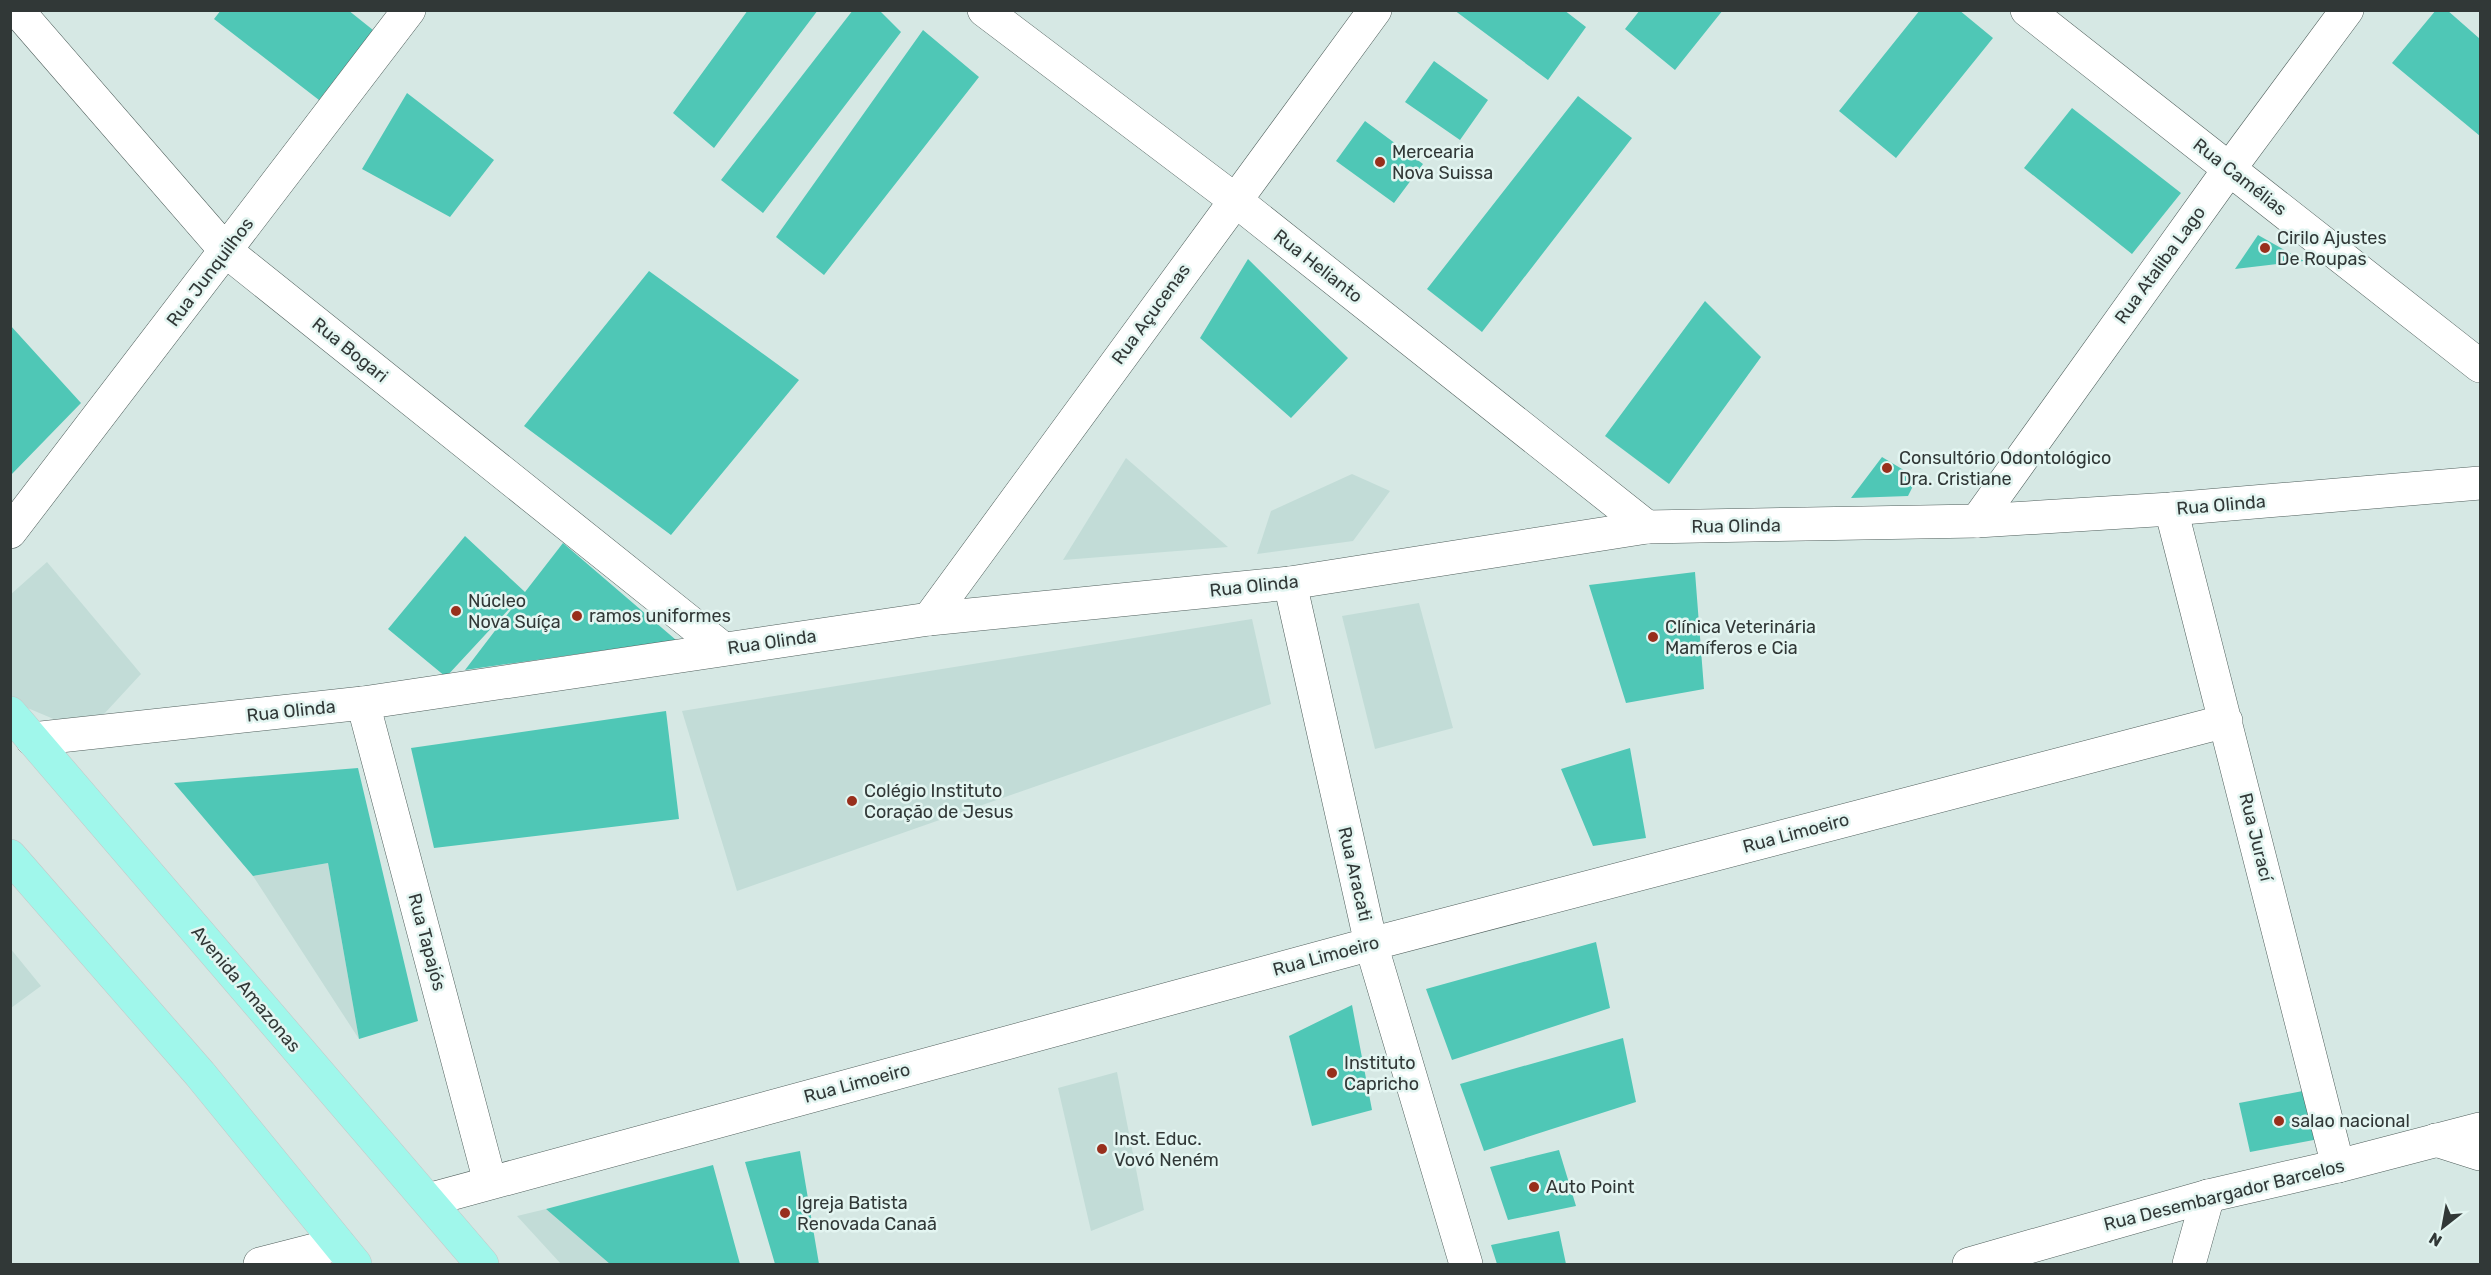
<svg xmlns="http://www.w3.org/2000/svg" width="2491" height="1275" font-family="Rubik,sans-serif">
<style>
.built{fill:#c2dcd7}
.building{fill:#4fc7b6}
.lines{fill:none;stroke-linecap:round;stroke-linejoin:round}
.minor-casing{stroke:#505f5c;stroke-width:34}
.tertiary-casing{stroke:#505f5c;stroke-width:34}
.primary-casing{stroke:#c5c7c7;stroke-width:34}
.minor{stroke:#fff;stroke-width:33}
.tertiary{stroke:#fff;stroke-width:33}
.primary{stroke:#a0f7eb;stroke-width:33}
.poi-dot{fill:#982f1c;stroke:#e3f5f1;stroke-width:2}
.labels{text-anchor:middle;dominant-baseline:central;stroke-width:5;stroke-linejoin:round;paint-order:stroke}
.poi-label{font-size:18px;fill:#313837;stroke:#e3f5f1;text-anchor:start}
.street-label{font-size:18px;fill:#313837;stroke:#e3f5f1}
</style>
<rect width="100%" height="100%" fill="#d6e8e4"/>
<path class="built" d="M1126,458L1228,547L1063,560Z
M1352,474L1390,491L1353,541L1257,554L1271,511Z
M47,562L141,674L104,714L56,720L11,701L10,595Z
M1419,603L1453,728L1375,749L1342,616Z
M1252,619L1271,704L737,891L682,711Z
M328,863L359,1039L253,876Z
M10,948L41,986L11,1008H10Z
M1117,1072L1144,1210L1091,1231L1058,1088Z
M546,1209L595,1246L614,1264H561L517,1216Z"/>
<path class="building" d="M221,10H348L373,30L319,100L214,19Z
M748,10H818L714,148L673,113Z
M853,10H879L901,32L763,213L721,180Z
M1454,10H1564L1586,27L1548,80Z
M1640,10H1723L1675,70L1625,29Z
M1920,10H1959L1993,38L1896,158L1839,111Z
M2436,10H2447L2480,39V136L2392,63Z
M923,30L979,77L824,275L776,237Z
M1434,61L1488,100L1460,140L1405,102Z
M407,93L494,160L450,217L362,169Z
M1578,96L1632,138L1482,332L1427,289Z
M2072,108L2181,193L2132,254L2024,168Z
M1365,121L1423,164L1394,203L1336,161Z
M2258,235L2304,261L2235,269Z
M1248,259L1348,358L1291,418L1200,338Z
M649,271L799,380L671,535L524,426Z
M1705,301L1761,357L1669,484L1605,436Z
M10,325L81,403L10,476Z
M1882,457L1917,478L1908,496L1851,498Z
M465,536L525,592L563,543L676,640L465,670L523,594L446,677L388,629Z
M1695,572L1704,689L1626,703L1589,585Z
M666,711L679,819L434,848L411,748Z
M1630,748L1646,838L1593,846L1561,769Z
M358,768L418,1021L359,1039L328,863L253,876L174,783Z
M1596,942L1610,1008L1452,1060L1426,989Z
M1352,1005L1372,1110L1312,1126L1289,1036Z
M1623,1038L1636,1102L1484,1151L1460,1084Z
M2308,1090L2319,1139L2250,1152L2239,1103Z
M1559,1150L1576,1206L1508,1220L1490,1167Z
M800,1151L819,1264H775L745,1162Z
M713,1165L740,1264H610L546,1209Z
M1559,1231L1566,1264H1497L1491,1245Z"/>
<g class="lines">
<defs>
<path id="minor" d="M17,10L226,251L722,648
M984,10L1235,200L1647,527
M2027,10L2480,366
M2171,509L2338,1166
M1977,521L2230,168L2347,10
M10,532L409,10
M1290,583L1371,944L1466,1264
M929,619L1375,10
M363,703L490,1182
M2436,1140L2480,1154
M428,1200L1371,944L2226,721
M260,1264L338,1244
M2189,1264L2208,1196"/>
<path id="tertiary" d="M32,739L363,703L929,619L1290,583L1647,527L1977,521L2171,509L2480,483
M1969,1264L2208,1196L2338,1166L2480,1129"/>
<path id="primary" d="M10,713L482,1264
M10,856L200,1074L355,1264"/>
</defs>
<use href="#minor" class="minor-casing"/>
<use href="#tertiary" class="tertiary-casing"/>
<use href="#primary" class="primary-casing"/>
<use href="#minor" class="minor"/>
<use href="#tertiary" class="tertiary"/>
<use href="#primary" class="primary"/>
</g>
<g class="poi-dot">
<circle cx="1380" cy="162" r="6"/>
<circle cx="2265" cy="248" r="6"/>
<circle cx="1887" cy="468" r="6"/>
<circle cx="456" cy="611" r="6"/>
<circle cx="577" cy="616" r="6"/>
<circle cx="1653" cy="637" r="6"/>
<circle cx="852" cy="801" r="6"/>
<circle cx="1332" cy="1073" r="6"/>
<circle cx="2279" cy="1121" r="6"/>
<circle cx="1102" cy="1149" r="6"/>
<circle cx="1534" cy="1187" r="6"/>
<circle cx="785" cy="1213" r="6"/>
</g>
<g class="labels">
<g class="poi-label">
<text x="1392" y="152">Mercearia<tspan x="1392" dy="21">Nova Suissa</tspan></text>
<text x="2277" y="238">Cirilo Ajustes<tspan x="2277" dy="21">De Roupas</tspan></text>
<text x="1899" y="458">Consultório Odontológico<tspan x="1899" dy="21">Dra. Cristiane</tspan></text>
<text x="468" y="601">Núcleo<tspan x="468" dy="21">Nova Suíça</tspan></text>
<text x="589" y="616">ramos uniformes</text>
<text x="1665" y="627">Clínica Veterinária<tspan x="1665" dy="21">Mamíferos e Cia</tspan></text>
<text x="864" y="791">Colégio Instituto<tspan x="864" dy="21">Coração de Jesus</tspan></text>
<text x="1344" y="1063">Instituto<tspan x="1344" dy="21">Capricho</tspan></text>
<text x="2291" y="1121">salao nacional</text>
<text x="1114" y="1139">Inst. Educ.<tspan x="1114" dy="21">Vovó Neném</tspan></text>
<text x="1546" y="1187">Auto Point</text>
<text x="797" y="1203">Igreja Batista<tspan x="797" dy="21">Renovada Canaã</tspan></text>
</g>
<g class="street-label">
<text transform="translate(2240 177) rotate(38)">Rua Camélias</text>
<text transform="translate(2160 265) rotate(-54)">Rua Ataliba Lago</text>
<text transform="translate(1318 266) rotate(38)">Rua Helianto</text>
<text transform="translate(210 272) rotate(-53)">Rua Junquilhos</text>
<text transform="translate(1151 314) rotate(-54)">Rua Açucenas</text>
<text transform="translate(350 350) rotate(39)">Rua Bogari</text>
<text transform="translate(2221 505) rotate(-5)">Rua Olinda</text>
<text transform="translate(1736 526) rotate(-1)">Rua Olinda</text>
<text transform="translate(1254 586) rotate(-6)">Rua Olinda</text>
<text transform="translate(772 642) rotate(-8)">Rua Olinda</text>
<text transform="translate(291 711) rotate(-6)">Rua Olinda</text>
<text transform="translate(1796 833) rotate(-15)">Rua Limoeiro</text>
<text transform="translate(2256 837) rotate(76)">Rua Jurací</text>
<text transform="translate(1355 874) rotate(77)">Rua Aracati</text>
<text transform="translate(427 942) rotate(75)">Rua Tapajós</text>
<text transform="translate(1326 956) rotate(-15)">Rua Limoeiro</text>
<text transform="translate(246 989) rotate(50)">Avenida Amazonas</text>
<text transform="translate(857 1083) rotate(-15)">Rua Limoeiro</text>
<text transform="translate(2224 1195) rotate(-14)">Rua Desembargador Barcelos</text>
</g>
</g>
<rect width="2491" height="1275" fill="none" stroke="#313837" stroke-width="24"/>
<g transform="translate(2443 1227) rotate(211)" stroke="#e3f5f1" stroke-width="4.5" paint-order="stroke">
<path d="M0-4.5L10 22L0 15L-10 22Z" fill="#313837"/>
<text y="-9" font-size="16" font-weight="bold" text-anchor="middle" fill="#313837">N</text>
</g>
</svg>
